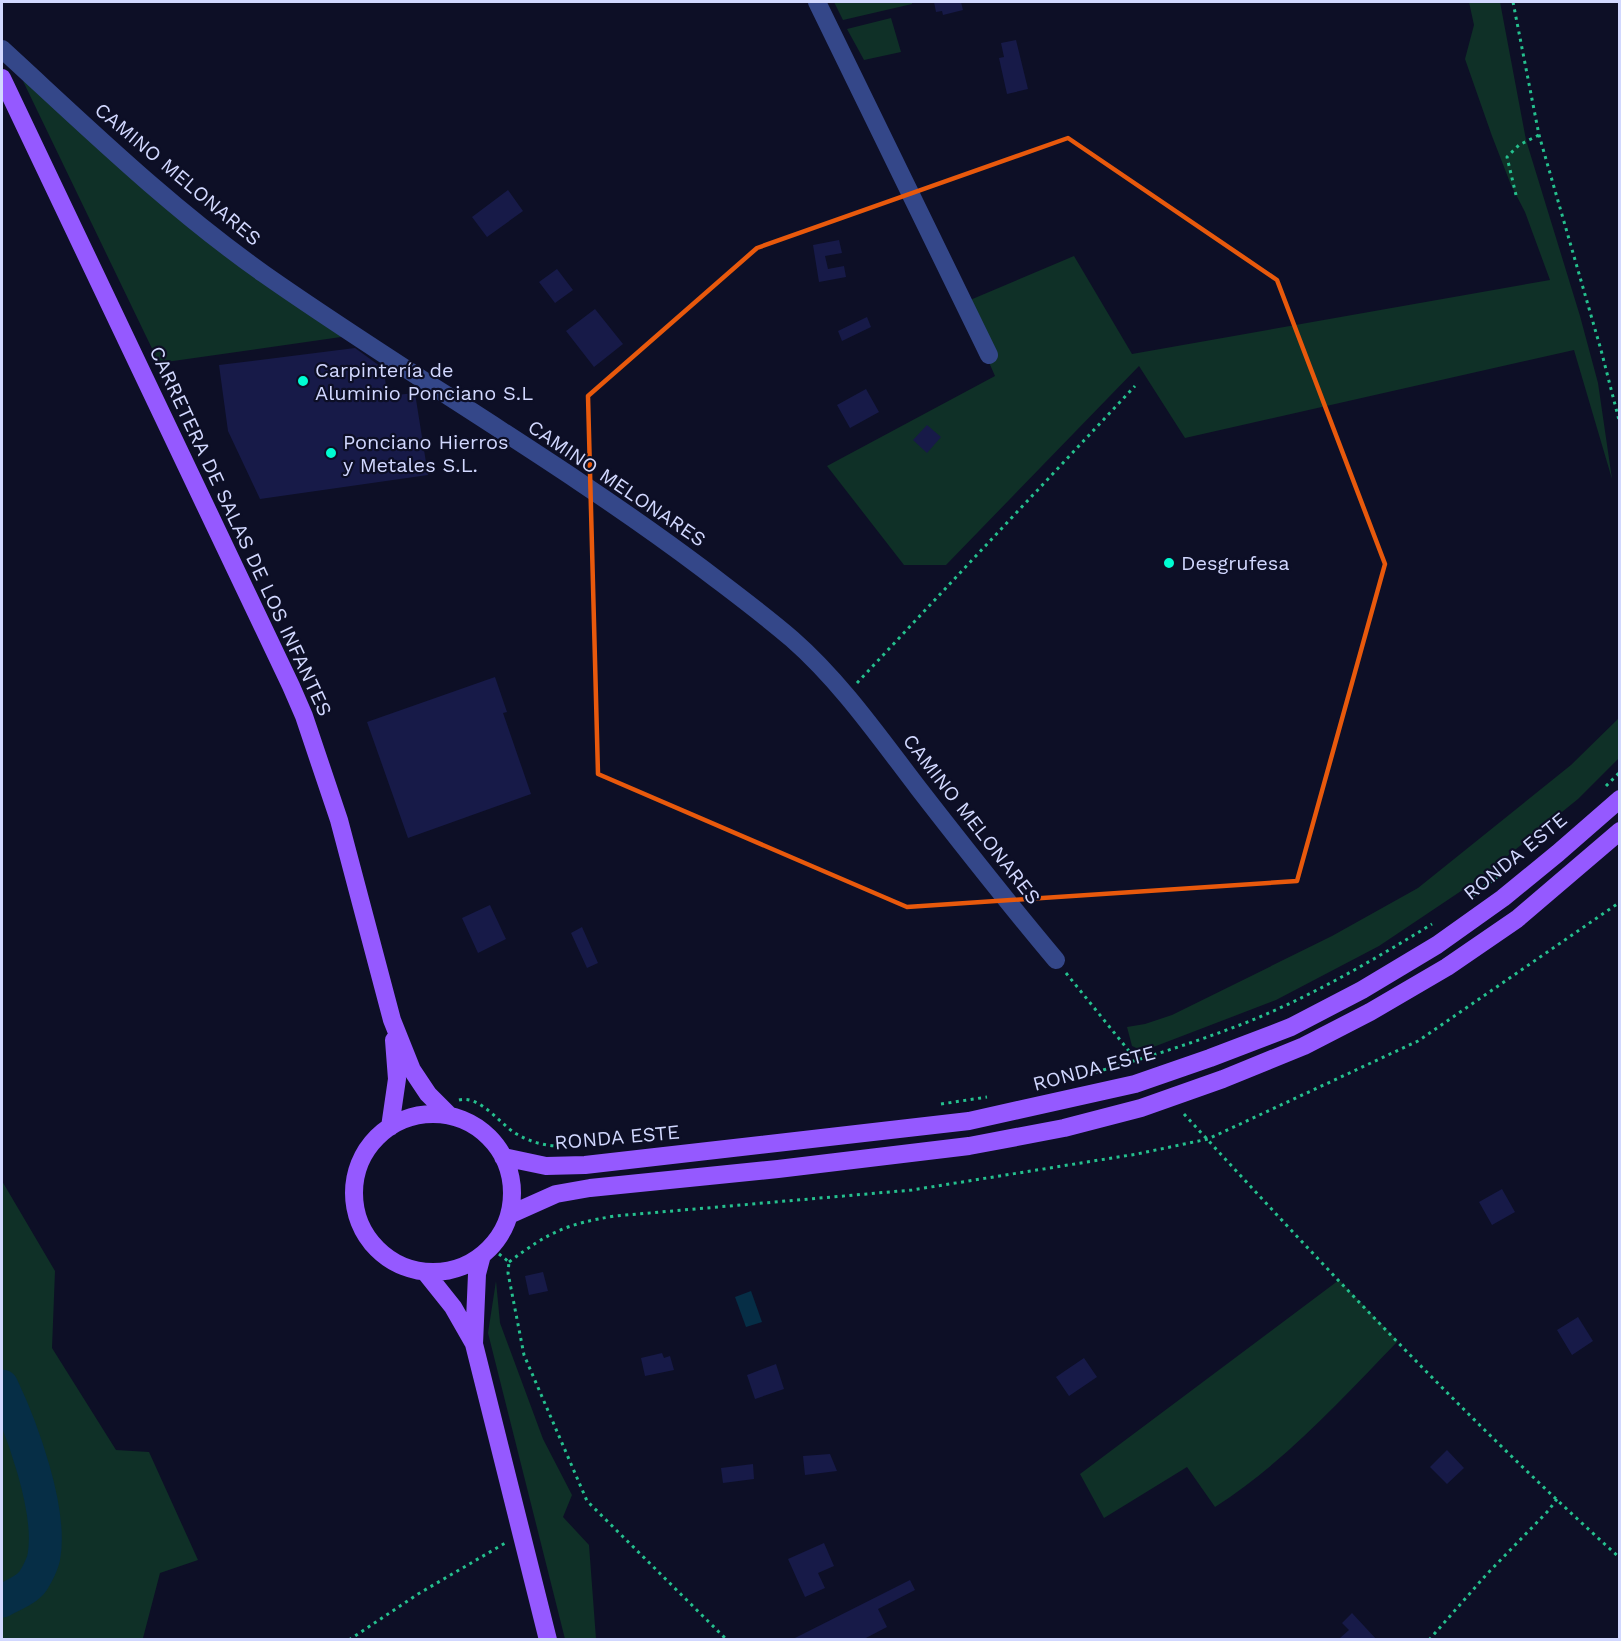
<svg xmlns="http://www.w3.org/2000/svg" width="1621" height="1641" font-family="'Work Sans',sans-serif">
<style>
.green{fill:#0f3027}
.water{fill:#062e46}
.lines{fill:none;stroke-linecap:round;stroke-linejoin:round}
.river{stroke:#062e46;stroke-width:33}
.building{fill:#171a48}
.path{stroke:#25c08e;stroke-width:3;stroke-dasharray:3 4.5;stroke-linecap:butt}
.minor{stroke:#344789;stroke-width:18}
.major{stroke:#9559ff;stroke-width:18}
.marked{fill:none;stroke:#e8590c;stroke-width:4.5;stroke-linejoin:round}
.poi-dot{fill:#00fdd3;stroke:#0d0f26;stroke-width:2}
.labels{text-anchor:middle;dominant-baseline:central;stroke-width:4.5;stroke-linejoin:round;paint-order:stroke}
.street-label{font-size:20px;fill:#d2d8ff;stroke:#0d0f26}
.poi-label{font-size:20px;fill:#d2d8ff;stroke:#0d0f26;text-anchor:start}
</style>
<rect width="100%" height="100%" fill="#0d0f26"/>
<path class="green" d="M834,2H912V4L843,20Z
M1469,2H1500L1526,140L1580,316L1598,383L1612,479L1574,350L1185,438L1139,366L946,565H904L827,466L995,376L963,303L1074,256L1132,354L1550,280L1525,212L1511,185L1492,136L1465,59L1474,25Z
M891,18L901,52L864,60L847,29Z
M23,81L31,83L348,336L159,363Z
M1619,718V758L1578,799L1479,879L1379,946L1276,1000L1143,1051L1132,1046L1127,1027L1145,1024L1172,1015L1332,936L1418,888L1571,765Z
M2,1181L55,1271L52,1348L116,1450L149,1452L198,1560L160,1573L143,1638L139,1639H2Z
M1339,1280L1398,1341C1341,1400 1285,1462 1215,1507L1187,1467L1104,1518L1080,1474Z
M496,1281L500,1323L543,1439L572,1495L563,1517L589,1545L596,1639H565L488,1333Z"/>
<path class="water" d="M751,1291L762,1322L746,1327L735,1297Z"/>
<g class="lines">
<path class="river" d="M2,1386C22,1428 52,1510 44,1556C43,1563 37,1575 33,1581C27,1590 11,1596 2,1601"/>
</g>
<path class="building" d="M934,2H961L963,10L943,15L942,11L936,12Z
M1016,40L1028,89L1007,94L999,58L1004,57L1001,43Z
M508,190L523,211L487,237L472,217Z
M839,240L842,253L825,256L828,269L844,266L846,277L819,282L813,245Z
M557,269L573,290L555,303L539,282Z
M595,309L623,344L594,367L566,331Z
M867,317L871,327L842,341L838,331Z
M355,348L384,369L387,396L415,393L428,475L260,499L228,431L219,365Z
M866,389L879,412L850,428L837,405Z
M927,425L941,437L927,453L913,440Z
M495,677L507,712L503,713L531,794L408,838L367,722Z
M490,905L506,939L478,953L462,918Z
M582,927L598,963L587,968L571,933Z
M1502,1189L1515,1212L1492,1225L1479,1202Z
M543,1272L548,1291L529,1295L525,1276Z
M1578,1317L1593,1341L1572,1355L1557,1330Z
M662,1353L664,1358L670,1356L674,1370L645,1376L641,1358Z
M1084,1358L1097,1377L1069,1396L1056,1377Z
M776,1364L784,1389L755,1399L747,1375Z
M1447,1450L1464,1468L1447,1484L1430,1467Z
M830,1454L837,1471L805,1475L803,1456Z
M753,1464L754,1479L723,1483L721,1468Z
M824,1543L834,1566L818,1573L825,1588L805,1597L788,1559Z
M910,1580L915,1590L878,1609L887,1627L862,1640H791Z
M1352,1613L1377,1640H1342L1340,1638L1349,1630L1342,1623Z"/>
<g class="lines">
<path class="path" d="M1513,2L1539,135L1601,350L1620,424
M1516,195L1507,157L1519,145L1539,135
M857,683L1135,386
M1606,786L1620,772
M1472,896L1502,873
M1066,973L1129,1051
M1096,1072C1146,1058 1196,1042 1245,1023C1310,997 1372,961 1432,924
M459,1100C480,1095 499,1123 515,1133C528,1141 541,1145 556,1146
M941,1104L987,1097
M1184,1114C1324,1267 1466,1419 1620,1558
M499,1254L509,1262L508,1273L524,1355L587,1501L727,1640
M509,1262C549,1232 566,1224 615,1216L912,1190L1137,1154L1208,1139L1418,1041L1620,902
M349,1640L418,1594L507,1542
M1429,1640L1486,1575L1548,1511L1557,1499"/>
<path class="minor" d="M817,2L989,355
M2,49C87,127 169,207 264,274C408,375 562,463 703,569C733,592 763,614 792,639C841,682 879,737 919,789C964,847 1009,904 1056,960"/>
<path class="major" d="M2,78L291,686L304,716L339,820L392,1020L412,1070L428,1094L450,1116
M354 1193a79 79 0 1 1 158 0a79 79 0 1 1-158 0Z
M390,1127L397,1079L394,1040
M503,1157L546,1166L585,1165L969,1121L1135,1084L1210,1058L1291,1027L1362,990L1437,945L1503,898L1558,853L1620,799
M509,1215L556,1194L590,1188L778,1169L969,1146L1064,1128L1141,1108L1223,1079L1304,1046L1370,1012L1447,967L1517,919L1620,831
M482,1255L477,1274L474,1344L548,1640
M425,1272L453,1307L473,1342"/>
</g>
<path class="marked" d="M1068,138L1277,280L1385,564L1297,881L907,907L598,774L588,396L757,248Z"/>
<g class="poi-dot">
<circle cx="303" cy="381" r="6"/>
<circle cx="331" cy="453" r="6"/>
<circle cx="1169" cy="563" r="6"/>
</g>
<g class="labels">
<g class="street-label">
<text transform="translate(178 174) rotate(40)">CAMINO MELONARES</text>
<text transform="translate(617 483) rotate(34)">CAMINO MELONARES</text>
<text transform="translate(241 531) rotate(65)">CARRETERA DE SALAS DE LOS INFANTES</text>
<text transform="translate(972 819) rotate(52)">CAMINO MELONARES</text>
<text transform="translate(1515 856) rotate(-39)">RONDA ESTE</text>
<text transform="translate(1094 1068) rotate(-15)">RONDA ESTE</text>
<text transform="translate(617 1137) rotate(-5)">RONDA ESTE</text>
</g>
<g class="poi-label">
<text x="315" y="370">Carpintería de<tspan x="315" dy="23">Aluminio Ponciano S.L</tspan></text>
<text x="343" y="442">Ponciano Hierros<tspan x="343" dy="23">y Metales S.L.</tspan></text>
<text x="1181" y="563">Desgrufesa</text>
</g>
</g>
<rect width="1621" height="1641" fill="none" stroke="#d2d8ff" stroke-width="6"/>
</svg>
